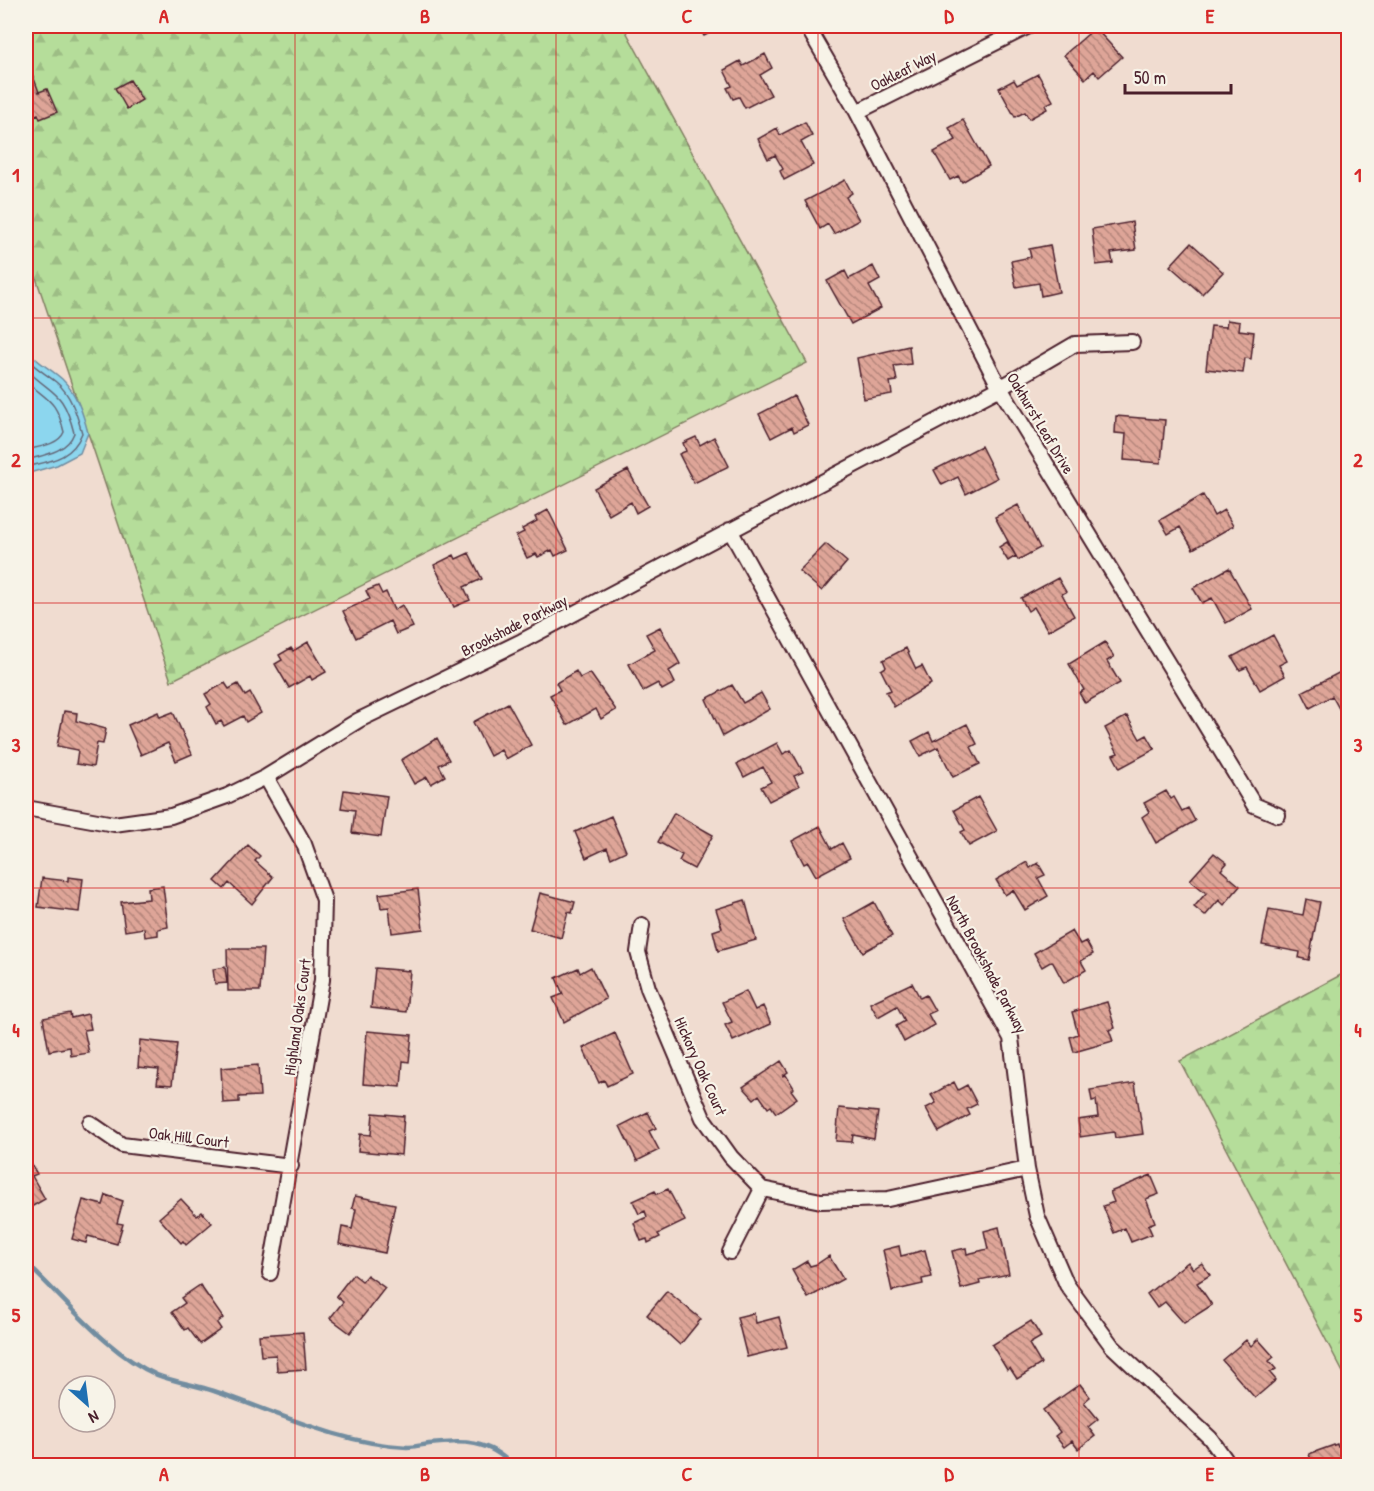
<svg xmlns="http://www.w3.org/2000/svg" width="1374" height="1491" font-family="'Patrick Hand',sans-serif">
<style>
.forest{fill:url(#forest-firs);stroke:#807e62;stroke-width:1.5}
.water{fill:#8cd6ee;stroke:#728da0;stroke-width:1.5}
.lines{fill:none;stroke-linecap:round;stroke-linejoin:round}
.shore{stroke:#646879;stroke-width:1.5}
.stream{stroke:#728da0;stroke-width:4.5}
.building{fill:url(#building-back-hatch);stroke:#4a1f2b;stroke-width:1.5}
.minor-casing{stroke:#4a1f2b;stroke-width:18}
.minor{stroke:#f7f3e8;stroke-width:14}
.grid{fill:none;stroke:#d62828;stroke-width:1.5;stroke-opacity:0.55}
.labels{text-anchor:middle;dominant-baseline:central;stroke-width:4.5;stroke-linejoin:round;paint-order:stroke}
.street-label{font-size:16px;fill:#4a1f2b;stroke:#f7f3e8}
.neatline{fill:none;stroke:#d62828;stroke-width:2}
.grid-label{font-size:20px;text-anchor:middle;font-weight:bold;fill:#d62828}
</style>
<defs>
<pattern id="forest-firs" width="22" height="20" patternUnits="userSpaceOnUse" patternTransform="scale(1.5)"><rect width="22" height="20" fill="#b5dd9a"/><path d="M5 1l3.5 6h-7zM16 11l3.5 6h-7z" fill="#9dbd85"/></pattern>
<pattern id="building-back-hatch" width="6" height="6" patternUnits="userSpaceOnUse" patternTransform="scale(1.5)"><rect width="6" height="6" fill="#dea598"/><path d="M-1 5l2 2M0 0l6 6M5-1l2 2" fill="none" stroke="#b6867c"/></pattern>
</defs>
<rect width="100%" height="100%" fill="#f0dcd0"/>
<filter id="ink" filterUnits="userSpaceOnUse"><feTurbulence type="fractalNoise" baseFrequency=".0167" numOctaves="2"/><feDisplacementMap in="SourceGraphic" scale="12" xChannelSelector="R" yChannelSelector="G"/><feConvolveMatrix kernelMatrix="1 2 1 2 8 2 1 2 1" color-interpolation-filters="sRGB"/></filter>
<g filter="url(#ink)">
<path class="forest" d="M26,26H623L807,363L171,681L26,248Z
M1348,971V1382L1180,1061Z"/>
<path class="water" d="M26,349C36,362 50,368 62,379C77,394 83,413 88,433L80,453L57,465L26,474Z"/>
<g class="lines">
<path class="shore" d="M26,358C35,368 45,373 56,382C71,394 77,415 82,433C72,459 50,461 26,467
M26,369C53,396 63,389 74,433C67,452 44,455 26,460
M26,381C48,401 56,399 64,432C59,445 38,447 26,450"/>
<path class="stream" d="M26,1263C65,1299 108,1354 157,1375C175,1382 196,1385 214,1391C276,1412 340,1444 407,1447C414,1447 422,1445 429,1444C464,1441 488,1439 513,1466"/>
</g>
<path class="building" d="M698,26H723L704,36Z
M1095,28L1122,57L1099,77L1094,71L1085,79L1064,55Z
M765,54L772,68L760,75L771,95L745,108L739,97L733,99L727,88L732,86L724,70L740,61L743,66Z
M26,70L29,78L33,76L39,92L47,89L57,112L40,119L38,114L26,119Z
M1038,74L1053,101L1045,105L1047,109L1029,119L1025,112L1015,117L999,88L1014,80L1017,85Z
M130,80L142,100L127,109L115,88Z
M963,120L989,166L962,182L958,176L950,180L934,152L956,140L949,128Z
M805,122L812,136L801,142L813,165L784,180L780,171L783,169L775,155L768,159L758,139L777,128L780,135Z
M845,180L852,193L846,197L859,220L834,234L828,224L820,229L805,201Z
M1132,222L1136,250L1111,253L1113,263L1096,265L1092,229Z
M1191,243L1223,272L1202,294L1170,266Z
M1050,245L1059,292L1041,296L1039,283L1016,287L1011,261L1031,257L1029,249Z
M873,266L880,280L869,286L881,308L851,324L827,281L845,271L849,279Z
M1227,320L1240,322L1239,330L1254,332L1251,359L1245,358L1243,373L1206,369L1211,326L1226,327Z
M909,346L911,364L894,366L897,381L890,382L892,394L864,399L857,358Z
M794,396L808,425L794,432L792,427L771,438L759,414Z
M1116,416L1165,420L1161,463L1124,460L1126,434L1115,433Z
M696,437L700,445L714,437L729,466L694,483L679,454L686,451L683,443Z
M981,446L997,478L966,494L958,477L942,485L934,470Z
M628,470L648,506L636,513L631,502L609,515L594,488Z
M1203,495L1214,516L1224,510L1233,526L1193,549L1180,527L1168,534L1160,520Z
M1018,505L1040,548L1018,560L995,517Z
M548,510L568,550L555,556L552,550L538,557L536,554L527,558L516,536L524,532L522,529L537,521L535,517Z
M1007,542L1016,556L1008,561L999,547Z
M826,544L847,562L822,591L799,571Z
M469,553L482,579L464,587L470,600L454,607L434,565L454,555L456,559Z
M1229,568L1252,609L1226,623L1212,598L1202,603L1193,588Z
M1058,578L1066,592L1062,594L1074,616L1048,631L1034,607L1028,611L1021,598Z
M378,586L382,594L386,592L394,610L402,605L413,627L396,634L390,621L356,638L343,611L370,599L366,591Z
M660,627L680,664L669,671L675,683L662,690L658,683L643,691L629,664L655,650L646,634Z
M1273,635L1287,661L1279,665L1285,676L1260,690L1247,667L1240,670L1232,657Z
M308,642L326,672L312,680L310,676L289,688L275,664L282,660L279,655L291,648L293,651Z
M1105,642L1114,657L1107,661L1120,683L1085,703L1079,693L1084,690L1069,664Z
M906,648L916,669L922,666L931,684L894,707L886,692L891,690L881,670L886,667L883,660Z
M1348,668V711L1342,714L1332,696L1310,708L1302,692Z
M576,671L580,678L590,673L616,710L601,719L596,709L567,725L550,695L560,690L556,683Z
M225,683L229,689L238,684L245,696L250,693L261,713L246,722L243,716L224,726L221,721L216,724L207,707L211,704L205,694Z
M732,685L743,703L761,693L770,709L723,736L706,699Z
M508,703L531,745L506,759L501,750L490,756L473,722Z
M64,711L77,713L76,721L106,729L103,744L97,743L93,767L76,764L78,750L57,746Z
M158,712L160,717L173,712L192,754L176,761L168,743L141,755L128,725Z
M1127,716L1140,739L1147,735L1155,749L1120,768L1113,755L1118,753L1105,728Z
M967,724L977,744L971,747L980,764L953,777L938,747L920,756L912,741L929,732L933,741Z
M437,738L449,760L439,765L445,776L431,784L427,777L414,784L401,760Z
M777,743L783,754L791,750L803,772L794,776L799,786L769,801L761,787L771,782L763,767L744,777L737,764Z
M344,790L387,796L381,837L352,833L355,810L341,808Z
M1166,791L1171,799L1174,797L1182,811L1188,808L1195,821L1156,843L1142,817L1149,812L1144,803Z
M978,797L997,831L969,846L961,832L965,830L954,810Z
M674,813L713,835L694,869L679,861L682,855L658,842Z
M611,816L626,851L611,858L607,848L586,858L575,832Z
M820,826L832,849L842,843L850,858L816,876L808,862L804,864L792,841Z
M248,845L260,856L255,861L273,877L252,904L229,883L224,889L215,881Z
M1214,853L1227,863L1221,870L1240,886L1224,905L1219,900L1205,916L1194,907L1206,893L1190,880Z
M1027,862L1030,868L1038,863L1045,875L1038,878L1048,896L1025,910L1013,890L1005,895L996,880Z
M68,877L83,879L79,912L38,907L42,878L68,881Z
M163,886L168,927L158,929V935L145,937L144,928L125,931L121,902L149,899L148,888Z
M418,889L423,929L392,933L389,907L381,908L379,894Z
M540,893L575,902L572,913L568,912L561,938L530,929Z
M1306,899L1320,902L1309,960L1299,958L1300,952L1262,945L1269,909L1303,915Z
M745,900L756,940L718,951L713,931L722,928L716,909Z
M874,902L892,936L863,952L844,919Z
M1072,931L1080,944L1086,941L1093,954L1081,961L1086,970L1064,983L1052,961L1042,967L1034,953Z
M227,949H263L260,991H228Z
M225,967L227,983L215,984L213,969Z
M591,967L606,999L564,1022L553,998L563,994L556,978L578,968L580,973Z
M375,968L410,971L406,1012L371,1008Z
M912,983L920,998L926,995L935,1011L928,1014L934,1025L904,1042L896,1026L905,1021L897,1006L878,1017L870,1003Z
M746,991L755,1010L763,1006L771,1024L733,1041L725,1025L732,1022L722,1002Z
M1107,1002L1115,1028L1109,1030L1113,1041L1074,1052L1070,1037L1078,1034L1072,1012Z
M70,1013L71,1018L88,1014L91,1029L84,1030L89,1053L71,1056L70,1047L49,1051L43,1018Z
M367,1031L412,1035L409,1062L403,1061L401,1087L363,1084Z
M615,1033L633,1074L607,1086L604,1080L599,1083L583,1048Z
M140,1040L177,1044L172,1085L157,1084L159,1069L138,1067Z
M781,1061L788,1072L782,1076L786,1075L794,1088L791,1090L797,1098L776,1113L771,1106L768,1108L759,1095L754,1099L743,1087Z
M258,1065L260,1096L239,1097V1102L223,1103L221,1068Z
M954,1082L958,1090L967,1085L977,1104L967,1109L970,1115L939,1132L926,1108L936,1103L931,1095Z
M1135,1083L1143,1134L1115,1138L1114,1132L1080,1137L1078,1120L1098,1117L1096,1100L1092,1101L1090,1090Z
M839,1108L878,1112L874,1139L853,1135L852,1142L836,1141Z
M648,1112L656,1128L649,1131L659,1150L637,1161L620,1126Z
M373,1113L404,1116L401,1155L358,1151L360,1134L371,1135Z
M31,1164L37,1174L32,1176L45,1199L26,1210V1167Z
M1151,1175L1159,1194L1146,1199L1155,1222L1148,1225L1152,1234L1131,1242L1125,1228L1114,1233L1103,1206L1114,1202L1110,1192Z
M668,1189L685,1221L658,1234L660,1237L648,1243L647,1239L641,1241L634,1223L647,1217L645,1211L639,1214L633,1201L655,1191L657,1194Z
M106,1195L123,1201L117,1223L123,1224L117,1244L88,1236L86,1243L72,1239L83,1200L103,1205Z
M355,1196L395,1204L385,1253L339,1244L342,1227L352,1229L356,1209L352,1208Z
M181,1199L197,1216L202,1212L212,1223L186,1245L183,1241L181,1243L159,1218Z
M999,1227L1009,1274L979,1280L980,1284L961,1289L952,1251L966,1248L967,1254L988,1249L984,1231Z
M899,1246L901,1256L925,1250L932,1277L922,1279L923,1284L892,1291L883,1250Z
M829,1256L843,1279L808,1298L792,1270L807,1261L810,1266L817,1264Z
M1188,1262L1193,1269L1202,1263L1210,1275L1197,1283L1212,1305L1184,1323L1165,1302L1157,1308L1147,1294Z
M353,1274L362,1281L367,1275L385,1288L350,1333L330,1318L343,1302L336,1296Z
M200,1285L223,1318L217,1323L221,1329L200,1344L188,1328L185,1330L172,1312L185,1303L181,1298Z
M667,1291L701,1319L680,1345L647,1315Z
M754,1313L756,1323L779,1317L787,1347L747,1357L737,1317Z
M1031,1321L1041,1337L1029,1344L1041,1364L1017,1379L1010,1368L1007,1370L992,1345Z
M303,1332L306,1369L277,1371L276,1355L261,1356L259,1335Z
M1258,1339L1274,1357L1269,1361L1276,1369L1270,1373L1276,1380L1255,1398L1222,1360L1246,1340L1251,1346Z
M1080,1384L1090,1397L1084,1402L1098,1419L1088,1427L1095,1436L1078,1449L1072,1441L1064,1447L1055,1436L1060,1432L1043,1410Z
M1337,1444L1338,1447L1345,1445L1348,1466H1313L1309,1454Z"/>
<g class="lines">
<defs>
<path id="minor" d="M807,26L857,112L1000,388L1254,805L1278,815
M857,112L1029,26
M730,530L1011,1038L1027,1169L1037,1216L1067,1285L1112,1346L1210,1438L1230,1466
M266,777L304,844L324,900L322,980L270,1273
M26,808L114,824L171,816L227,796L266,777L359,720L522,641L1000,388L1075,344L1132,342
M642,925L638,952L648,988L703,1118L731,1157L762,1189L821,1201L888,1199L1027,1169
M90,1123L122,1145L291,1166
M730,1252L762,1189"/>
</defs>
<use href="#minor" class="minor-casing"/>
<use href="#minor" class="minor"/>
</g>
</g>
<path class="grid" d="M295,26V1466M556,26V1466M818,26V1466M1079,26V1466M26,318H1348M26,603H1348M26,888H1348M26,1173H1348"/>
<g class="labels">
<g class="street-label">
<text transform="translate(903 70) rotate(-27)">Oakleaf Way</text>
<text transform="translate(1041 423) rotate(59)">Oakhurst Leaf Drive</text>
<text transform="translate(514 625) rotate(-27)">Brookshade Parkway</text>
<text transform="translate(987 964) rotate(62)">North Brookshade Parkway</text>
<text transform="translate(297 1017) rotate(-82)">Highland Oaks Court</text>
<text transform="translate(701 1066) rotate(66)">Hickory Oak Court</text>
<text transform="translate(189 1137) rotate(7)">Oak Hill Court</text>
</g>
</g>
<rect width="1374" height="1491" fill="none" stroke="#f7f3e8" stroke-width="66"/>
<g transform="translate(87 1404) rotate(152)"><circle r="28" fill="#f7f3e8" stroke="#b29e9c" stroke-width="1.5"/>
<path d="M0-4.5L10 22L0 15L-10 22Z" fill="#1f6fb2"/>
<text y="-9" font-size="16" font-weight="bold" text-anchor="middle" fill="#4a1f2b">N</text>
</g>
<path d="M1125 84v9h106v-9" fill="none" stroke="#4a1f2b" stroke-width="3"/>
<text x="1134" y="84" font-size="18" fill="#4a1f2b" stroke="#f7f3e8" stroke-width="4.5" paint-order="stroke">50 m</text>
<rect x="33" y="33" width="1308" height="1425" class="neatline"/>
<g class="grid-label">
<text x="164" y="23">A</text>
<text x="425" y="23">B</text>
<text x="687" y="23">C</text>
<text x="949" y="23">D</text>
<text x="1210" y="23">E</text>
<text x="16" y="182">1</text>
<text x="1358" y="182">1</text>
<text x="16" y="467">2</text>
<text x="1358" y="467">2</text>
<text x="16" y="752">3</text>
<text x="1358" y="752">3</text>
<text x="16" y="1037">4</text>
<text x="1358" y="1037">4</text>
<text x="16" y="1322">5</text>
<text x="1358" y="1322">5</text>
<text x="164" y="1481">A</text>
<text x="425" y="1481">B</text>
<text x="687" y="1481">C</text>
<text x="949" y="1481">D</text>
<text x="1210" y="1481">E</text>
</g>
</svg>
